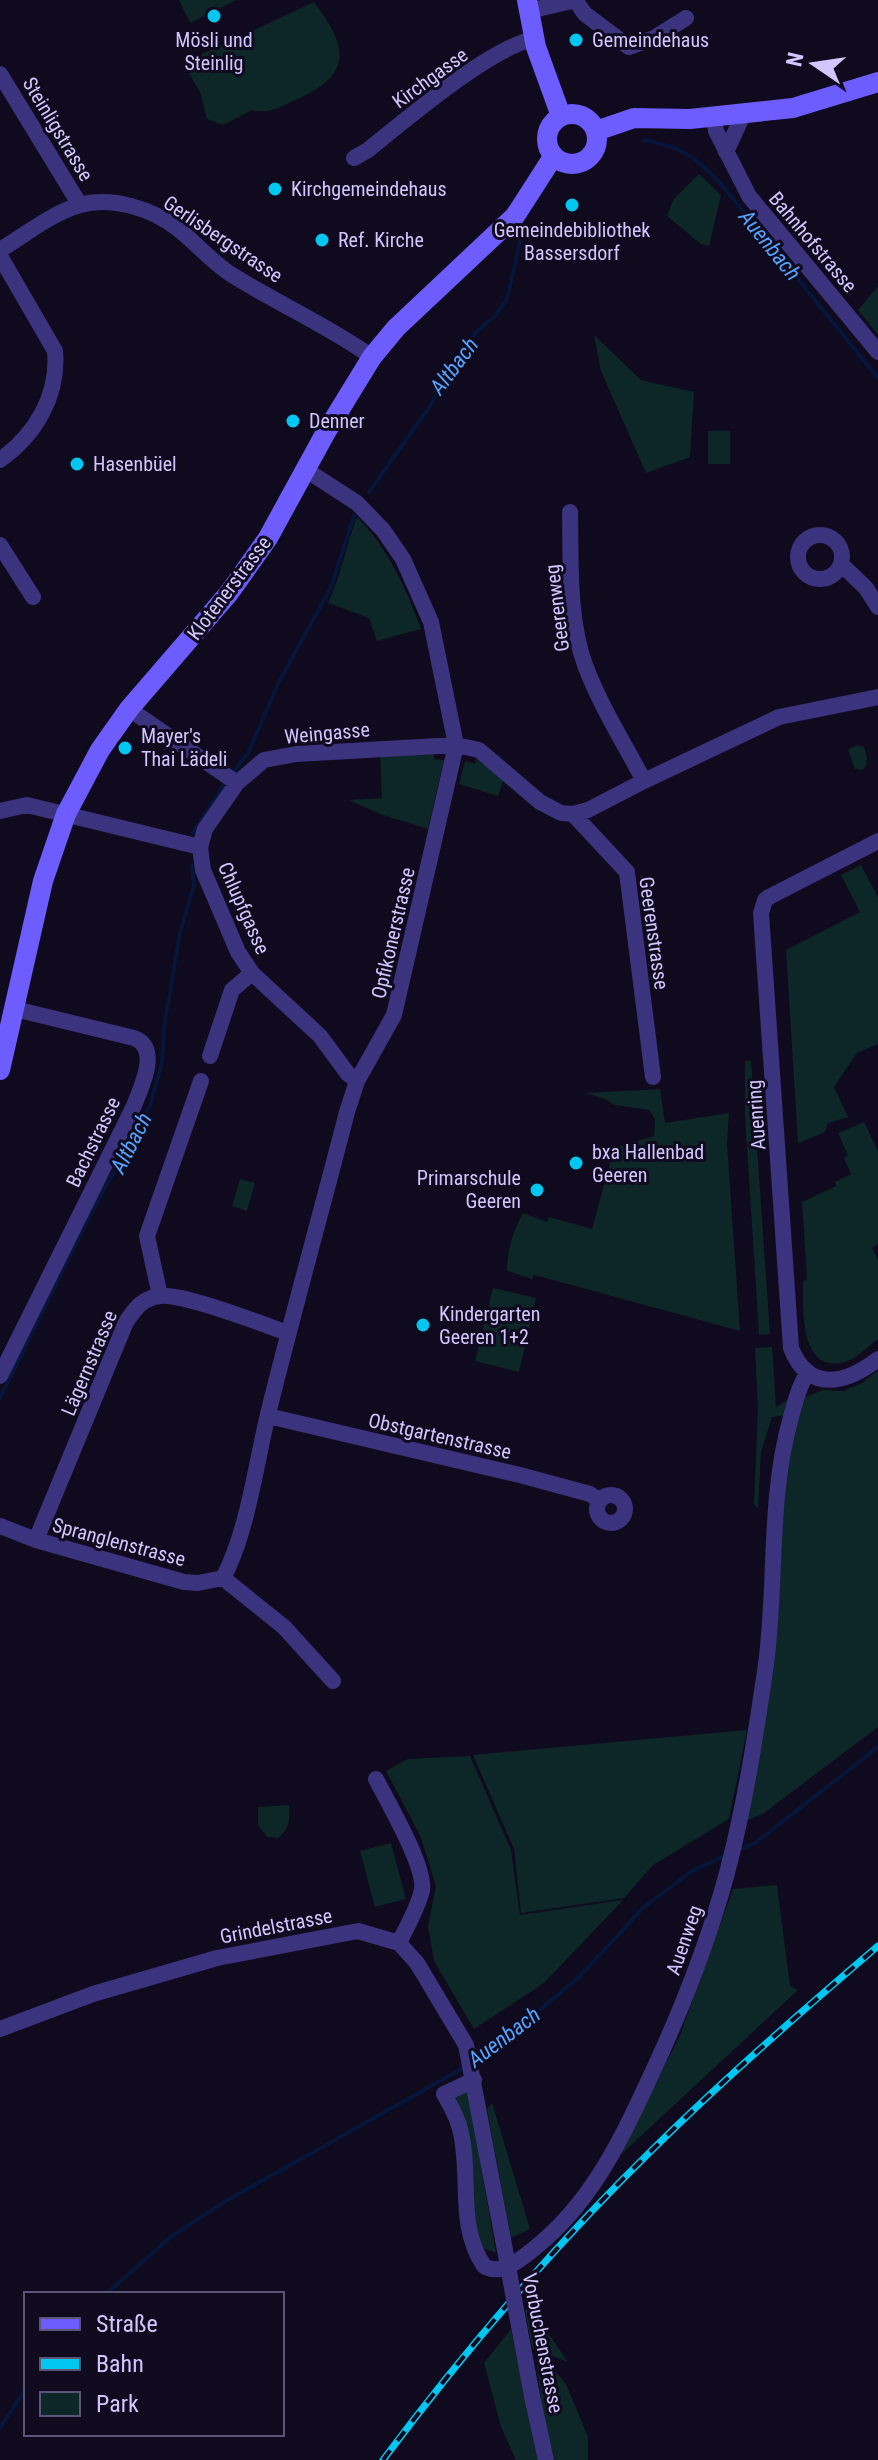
<svg xmlns="http://www.w3.org/2000/svg" width="878" height="2460" font-family="'Roboto Condensed',sans-serif">
<style>
.green{fill:#0d2627}
.lines{fill:none;stroke-linecap:round;stroke-linejoin:round}
.stream{stroke:#06153a;stroke-width:4}
.minor{stroke:#3b337e;stroke-width:16}
.secondary{stroke:#6d5dff;stroke-width:20}
.rail-casing{stroke:#00c7f1;stroke-width:7}
.rail{stroke:#0f0a1d;stroke-width:4;stroke-dasharray:12;stroke-linecap:butt}
.minor-bridge{stroke:#3b337e;stroke-width:16}
.poi-dot{fill:#00c7f1;stroke:#0f0a1d;stroke-width:3}
.labels{text-anchor:middle;dominant-baseline:central;stroke-width:6;stroke-linejoin:round;paint-order:stroke}
.poi-label{font-size:20px;fill:#d1c6ff;stroke:#0f0a1d;text-anchor:start}
.street-label{font-size:20px;fill:#d1c6ff;stroke:#0f0a1d}
.water-label{font-size:22px;font-style:italic;fill:#54a3ff;stroke:#0f0a1d}
</style>
<rect width="100%" height="100%" fill="#0f0a1d"/>
<path class="green" d="M179,0H236L190,23Z
M314,2C351,50 351,77 293,101C278,108 268,114 252,110L223,125L207,119L200,92L183,63Z
M699,174L721,195L709,246L701,244L667,216L673,200Z
M878,286V335L858,310Z
M594,335L641,380L694,392L690,457L646,473L601,371Z
M708,431H730V464H708Z
M357,517C388,548 406,588 421,629L377,641L369,618L328,603C341,576 346,545 357,517Z
M856,745L864,747C867,756 869,762 863,770L855,769L848,750Z
M434,751V759L444,760L428,829L380,814L349,800L382,798L380,755Z
M476,759L504,779L498,796L459,784L465,761L475,764Z
M861,865L878,897V1044L857,1053L834,1087L848,1117L828,1123L825,1132L798,1143L786,950L860,912L841,875Z
M745,1061H751L770,1334L759,1335L745,1115Z
M660,1089L665,1123L729,1113L727,1143L740,1331L542,1277L534,1275L532,1279L507,1271C507,1249 513,1232 523,1213L547,1222L549,1217L592,1229L614,1148L654,1136L655,1119L649,1110L615,1105L605,1099L585,1093Z
M864,1122L878,1151V1244L872,1248L878,1259V1339C868,1347 854,1361 841,1363C799,1370 803,1307 803,1282L807,1279L802,1202L836,1186L835,1182L851,1174L844,1158L848,1155L838,1133Z
M240,1179L255,1183L247,1211L232,1206Z
M493,1288L536,1298L519,1372L475,1361Z
M772,1347L776,1407L787,1400L785,1415L772,1417L761,1452L758,1508L754,1504L758,1409L755,1348Z
M878,1370V1727L764,1813L744,1822L784,1466L789,1439L805,1397L823,1390L843,1391L862,1383Z
M747,1730L729,1819L653,1865L624,1898L521,1913L514,1849L473,1755Z
M470,1756L511,1850L520,1915L623,1900L544,1983L474,2029L434,1961L428,1926L436,1886L420,1835L386,1771L408,1759Z
M289,1805C290,1819 290,1829 278,1838L267,1837L258,1825V1807Z
M391,1843L406,1899L375,1907L360,1851Z
M777,1885L790,1986L798,1990L614,2161L679,2038L733,1889Z
M468,2091L496,2253L478,2246L464,2124L455,2095Z
M492,2103L530,2229L511,2238L487,2109Z
M529,2305L568,2362L532,2348L525,2311Z
M511,2329L538,2460H516L501,2427L484,2363Z
M537,2365L555,2371L566,2384L588,2437V2460H555L543,2418Z"/>
<g class="lines">
<path class="stream" d="M643,140C685,148 692,155 721,184L878,378
M369,492L430,406L455,361L475,333L495,316L507,299L522,233
M233,773L248,753L279,682L331,587L354,516
M193,833L227,780
M0,1398L89,1217L150,1106L162,1062L164,1028L180,933L194,885L192,865
M739,1850L755,1843L878,1747
M473,2063L485,2056L579,1977L644,1907L692,1871L727,1855
M106,2294L172,2236L224,2202L465,2067
M0,2428L26,2388"/>
<path class="minor" d="M575,0L585,14L629,47L654,38L686,18
M529,11L576,0
M0,74L80,205
M714,117L716,131L749,196L878,352
M726,152L744,113
M354,158L368,150C405,120 491,47 534,39
M0,250C25,235 52,213 80,205C112,196 153,209 178,229C196,243 210,260 229,273C276,303 327,325 372,357
M0,256L55,351C59,396 35,435 0,460
M570,512C571,562 568,618 585,665C600,705 624,743 644,781
M798 557a22 22 0 1 1 44 0a22 22 0 1 1-44 0Z
M0,545L33,597
M841,564L866,588L878,607
M129,709L237,783
M0,811L27,805L200,847
M573,814L627,872L653,1077
M878,841L769,897L765,900L761,913L791,1348C809,1394 847,1383 878,1359
M210,1056L232,990L252,973
M357,1081L348,1074L320,1036L252,973L238,952L203,870L200,847L205,829L237,783L264,760L296,754L456,745L479,750L540,802L561,813L573,814L588,810L644,781L779,717L878,697
M160,1296L147,1236L201,1081
M0,1376L133,1108C141,1088 161,1048 134,1038L15,1009
M268,1416L520,1475L590,1494L600,1501
M597 1509a14 14 0 1 1 28 0a14 14 0 1 1-28 0Z
M0,1526L36,1540L184,1582L198,1583L223,1578L284,1627L333,1681
M36,1540L126,1322C135,1309 142,1298 160,1296C183,1293 262,1324 288,1333
M223,1578C247,1534 256,1464 268,1414C293,1313 321,1213 347,1112L357,1081L394,1015L456,745L431,622L403,559L383,530L357,503L306,470
M376,1779C388,1803 426,1867 422,1890C418,1908 407,1926 399,1943
M0,2029L93,1994L217,1958L358,1931L399,1943L417,1963L466,2045L502,2234
M474,2080L444,2094C450,2105 457,2116 460,2129C472,2175 456,2224 484,2266C502,2277 522,2258 536,2247C588,2205 618,2147 645,2088C678,2019 707,1947 727,1873C745,1805 756,1734 766,1664C777,1581 768,1498 791,1417C795,1402 799,1386 808,1372
M532,2396L546,2460"/>
<path class="secondary" d="M527,0L536,47L561,116
M547 139a25 25 0 1 1 50 0a25 25 0 1 1-50 0Z
M596,131L634,118L690,119L793,108L878,82
M0,1070L43,881L66,814L100,750L129,709L229,593L268,538L326,432L372,357L396,328L515,216L553,157"/>
<defs>
<path id="rail" d="M383,2460C465,2350 555,2245 653,2149C725,2078 801,2012 878,1946"/>
</defs>
<use href="#rail" class="rail-casing"/>
<use href="#rail" class="rail"/>
<path class="minor-bridge" d="M502,2234L532,2396"/>
</g>
<g class="poi-dot">
<circle cx="214" cy="16" r="8"/>
<circle cx="576" cy="40" r="8"/>
<circle cx="275" cy="189" r="8"/>
<circle cx="572" cy="205" r="8"/>
<circle cx="322" cy="240" r="8"/>
<circle cx="293" cy="421" r="8"/>
<circle cx="77" cy="464" r="8"/>
<circle cx="125" cy="748" r="8"/>
<circle cx="576" cy="1163" r="8"/>
<circle cx="537" cy="1190" r="8"/>
<circle cx="423" cy="1325" r="8"/>
</g>
<g class="labels">
<g class="poi-label">
<text x="214" y="40" text-anchor="middle">Mösli und<tspan x="214" dy="23">Steinlig</tspan></text>
<text x="592" y="40">Gemeindehaus</text>
<text x="291" y="189">Kirchgemeindehaus</text>
<text x="572" y="230" text-anchor="middle">Gemeindebibliothek<tspan x="572" dy="23">Bassersdorf</tspan></text>
<text x="338" y="240">Ref. Kirche</text>
<text x="309" y="421">Denner</text>
<text x="93" y="464">Hasenbüel</text>
<text x="141" y="736">Mayer's<tspan x="141" dy="23">Thai Lädeli</tspan></text>
<text x="592" y="1152">bxa Hallenbad<tspan x="592" dy="23">Geeren</tspan></text>
<text x="521" y="1178" text-anchor="end">Primarschule<tspan x="521" dy="23">Geeren</tspan></text>
<text x="439" y="1314">Kindergarten<tspan x="439" dy="23">Geeren 1+2</tspan></text>
</g>
<g class="street-label">
<text transform="translate(430 78) rotate(-36)">Kirchgasse</text>
<text transform="translate(58 129) rotate(59)">Steinligstrasse</text>
<text transform="translate(223 239) rotate(34)">Gerlisbergstrasse</text>
<text transform="translate(813 242) rotate(50)">Bahnhofstrasse</text>
<text transform="translate(229 588) rotate(-53)">Klotenerstrasse</text>
<text transform="translate(557 608) rotate(-97)">Geerenweg</text>
<text transform="translate(327 733) rotate(-5)">Weingasse</text>
<text transform="translate(244 908) rotate(66)">Chlupfgasse</text>
<text transform="translate(393 933) rotate(-77)">Opfikonerstrasse</text>
<text transform="translate(654 933) rotate(82)">Geerenstrasse</text>
<text transform="translate(756 1115) rotate(-94)">Auenring</text>
<text transform="translate(93 1142) rotate(-64)">Bachstrasse</text>
<text transform="translate(89 1363) rotate(-67)">Lägernstrasse</text>
<text transform="translate(440 1436) rotate(13)">Obstgartenstrasse</text>
<text transform="translate(119 1542) rotate(15)">Spranglenstrasse</text>
<text transform="translate(276 1926) rotate(-11)">Grindelstrasse</text>
<text transform="translate(684 1940) rotate(-71)">Auenweg</text>
<text transform="translate(543 2343) rotate(79)">Vorbuchenstrasse</text>
</g>
<g class="water-label">
<text transform="translate(770 245) rotate(51)">Auenbach</text>
<text transform="translate(454 366) rotate(-53)">Altbach</text>
<text transform="translate(131 1143) rotate(-63)">Altbach</text>
<text transform="translate(504 2037) rotate(-37)">Auenbach</text>
</g>
</g>
<rect x="24" y="2292" width="260" height="144" fill="#0f0a1d" stroke="#5d5577" stroke-width="2"/>
<rect x="40" y="2318" width="40" height="12" fill="#6d5dff" stroke="#5d5577" stroke-width="2"/>
<text x="96" y="2332" font-size="24" fill="#d1c6ff">Straße</text>
<rect x="40" y="2358" width="40" height="12" fill="#00c7f1" stroke="#5d5577" stroke-width="2"/>
<text x="96" y="2372" font-size="24" fill="#d1c6ff">Bahn</text>
<rect x="40" y="2392" width="40" height="24" fill="#0d2627" stroke="#5d5577" stroke-width="2"/>
<text x="96" y="2412" font-size="24" fill="#d1c6ff">Park</text>
<g transform="translate(814 64) rotate(283)" stroke="#0f0a1d" stroke-width="6" paint-order="stroke">
<path d="M0-6L14 30L0 20L-14 30Z" fill="#d1c6ff"/>
<text y="-12" font-size="22" font-weight="bold" text-anchor="middle" fill="#d1c6ff">N</text>
</g>
</svg>
